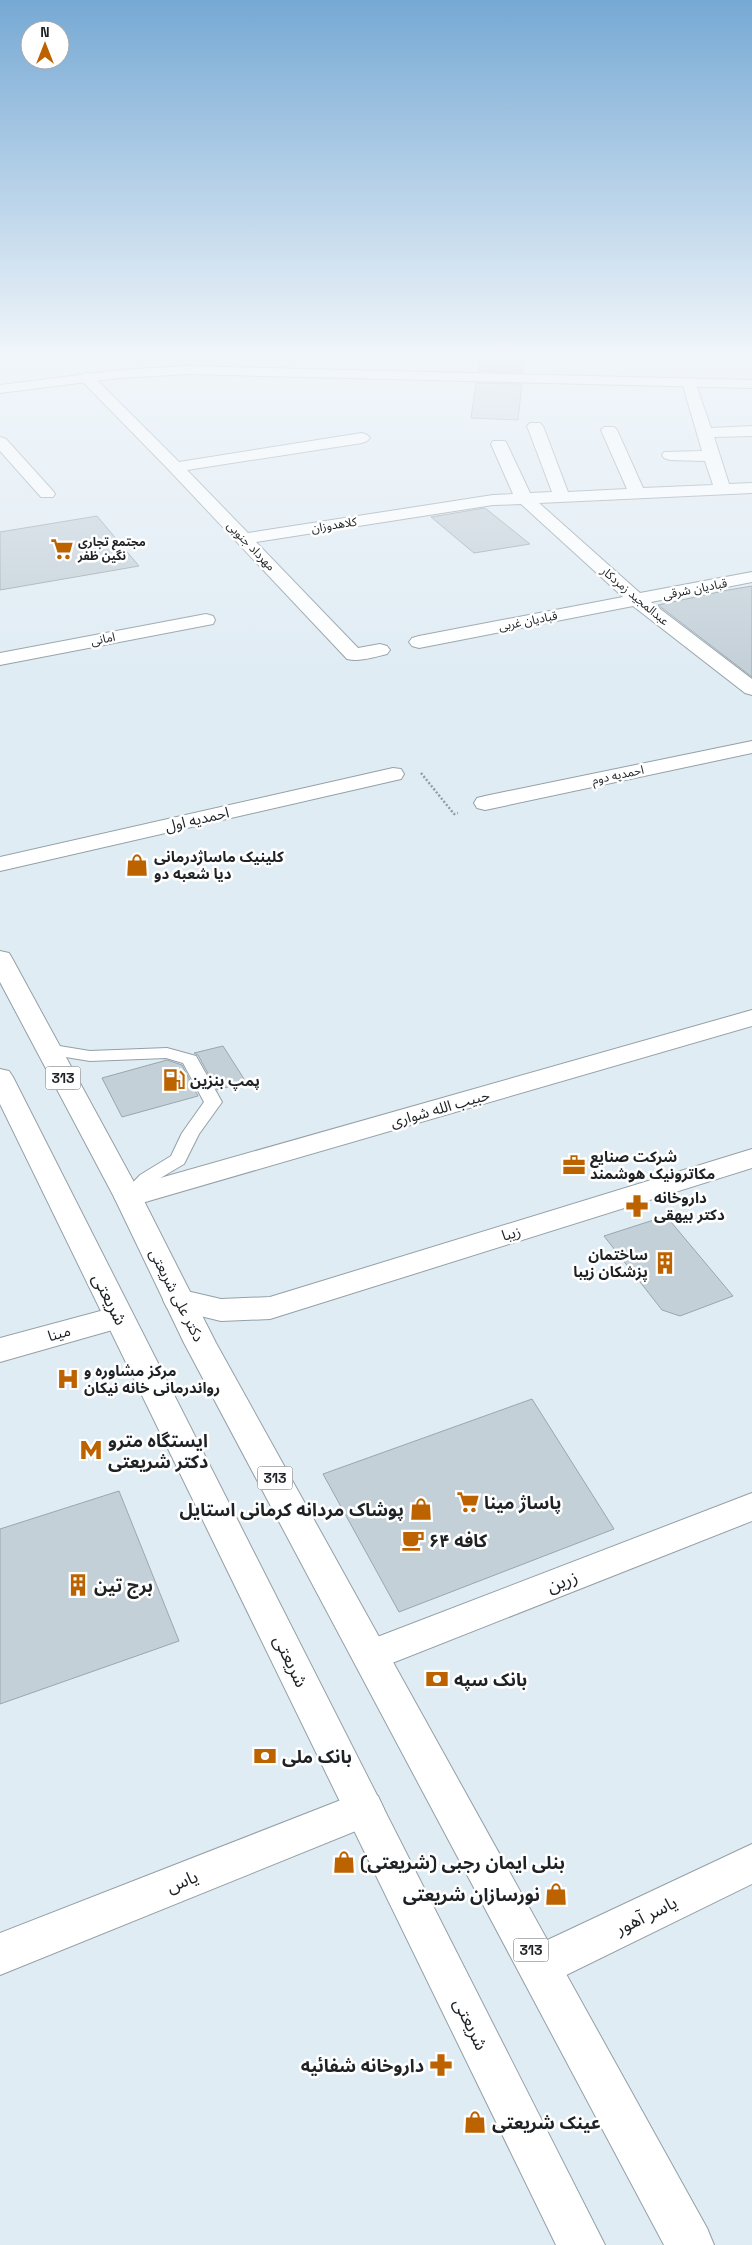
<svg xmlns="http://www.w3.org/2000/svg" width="752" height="2245" font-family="'Space Grotesk','Noto Sans Arabic',sans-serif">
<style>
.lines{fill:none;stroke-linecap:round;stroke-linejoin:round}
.stream{fill:#6b99b6;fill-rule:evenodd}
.building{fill:#c4d0d8;stroke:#9aa6ad}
.service-casing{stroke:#94a0a7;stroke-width:2}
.minor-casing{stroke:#94a0a7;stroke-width:2}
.tertiary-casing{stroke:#94a0a7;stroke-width:2}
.primary-casing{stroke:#94a0a7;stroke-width:2}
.path{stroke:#929ba1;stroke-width:2.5;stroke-dasharray:2 2;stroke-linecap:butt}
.service{fill:#fff;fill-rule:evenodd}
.minor{fill:#fff;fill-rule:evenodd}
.tertiary{fill:#fff;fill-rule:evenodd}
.primary{fill:#fff;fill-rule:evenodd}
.labels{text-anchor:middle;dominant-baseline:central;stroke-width:5;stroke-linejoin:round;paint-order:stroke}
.far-street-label{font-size:12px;fill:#1e2225;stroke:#fff}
.far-poi-label{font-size:12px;font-weight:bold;fill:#1e2225;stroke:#fff;text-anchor:start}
.shield{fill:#fff;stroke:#626466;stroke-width:1}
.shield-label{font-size:14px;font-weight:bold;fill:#1e2225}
.street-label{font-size:15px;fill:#1e2225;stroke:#fff}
.poi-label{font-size:15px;font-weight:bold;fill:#1e2225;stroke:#fff;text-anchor:start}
.near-street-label{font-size:18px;fill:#1e2225;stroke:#fff}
.near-poi-label{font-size:18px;font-weight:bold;fill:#1e2225;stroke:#fff;text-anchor:start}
</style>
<rect width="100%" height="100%" fill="#e0ecf4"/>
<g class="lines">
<path class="stream" d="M736,355H752V359Z"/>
</g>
<path class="building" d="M480,355H524L523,372L478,371Z
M476,383L522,384L518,420L471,418Z
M485,508L530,544L474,553L431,517Z
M97,516L139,566L0,590V532Z
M752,586V677L658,605L728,590Z
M223,1046L246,1082L217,1090L198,1055L194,1053Z
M167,1060L182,1065L198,1096L122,1117L102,1078Z
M666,1216L733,1296L680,1316L662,1310L604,1236Z
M532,1399L614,1529L399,1612L323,1474Z
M119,1491L179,1641L0,1704V1529Z"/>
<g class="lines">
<defs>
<path id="service" d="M47,1044L90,1051L167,1048L196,1056L222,1102L199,1134L184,1164L152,1183L134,1201L128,1203L122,1201L119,1197L140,1175L171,1156L182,1133L204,1102L183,1063L166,1058L90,1061L41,1053L39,1049L41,1045Z"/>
<path id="minor" d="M86,373L91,374L179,462L362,433L367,435L370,438L367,441L362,443L187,470L248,533L493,495L513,494L491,444L493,441H505L507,444L530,493L552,492L527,426L530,423H540L543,426L568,492L627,489L601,430L604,427H614L617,430L643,488L713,485L705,461L670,460L664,458L662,455L664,452L702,451L682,382L689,378L694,379L711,428L752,426V436L714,437L729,484L752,483V493L539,503L640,593L752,572V582L651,602L752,679V695L745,693L633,606L419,648L412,646L409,642L412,638L419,636L623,597L521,504L493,505L256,542L358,648L380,644L387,646L390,650L387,654C374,657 360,662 347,659L169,470L81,380L79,377Z
M0,437L6,439L53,491L55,494L53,497H41L0,451Z
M206,614L213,616L215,620L213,624L0,665V653Z
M752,741V753L485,810L477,808L474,803L477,798L485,796Z
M393,768L401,769L404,774L401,779L0,871V857Z
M752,1010V1026L128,1207L118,1204L114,1197L118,1190Z
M752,1493V1521L372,1671L359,1666L354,1655L359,1644Z
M364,1791L378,1796L384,1809L378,1822L0,1975V1933Z
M752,1844V1884L554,1981L539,1987L524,1981L518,1966L524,1951Z"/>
<path id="tertiary" d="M186,366L752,380V388L186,374L119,378L0,393V385L119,370Z
M752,1149V1168L270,1319L221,1321L167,1308L163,1300L167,1292L178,1289L221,1299L270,1297Z
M119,1306L130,1309L134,1317L130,1325L0,1362V1338Z"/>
<path id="primary" d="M0,951L9,953L12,958L142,1197L216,1343L707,2228L714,2245H664L184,1343L114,1197L0,982Z
M0,1069L9,1071L13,1077L605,2245H556L0,1104Z"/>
</defs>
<use href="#service" class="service-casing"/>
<use href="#minor" class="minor-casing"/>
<use href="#tertiary" class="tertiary-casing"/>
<use href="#primary" class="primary-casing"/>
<path class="path" d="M421,773L454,814L458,813"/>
<use href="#service" class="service"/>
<use href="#minor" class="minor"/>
<use href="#tertiary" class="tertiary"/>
<use href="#primary" class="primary"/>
</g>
<linearGradient id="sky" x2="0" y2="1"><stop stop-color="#76a9d4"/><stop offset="0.53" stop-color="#f1f6fa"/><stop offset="1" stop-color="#f1f6fa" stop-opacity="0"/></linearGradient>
<rect width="752" height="669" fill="url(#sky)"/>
<defs>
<symbol id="supermarket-bare" viewBox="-9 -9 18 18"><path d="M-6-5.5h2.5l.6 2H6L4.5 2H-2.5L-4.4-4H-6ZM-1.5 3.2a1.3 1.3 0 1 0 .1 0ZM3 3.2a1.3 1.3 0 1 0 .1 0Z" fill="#bc6300" stroke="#fff" stroke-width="2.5" paint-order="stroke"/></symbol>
<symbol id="shop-bare" viewBox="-9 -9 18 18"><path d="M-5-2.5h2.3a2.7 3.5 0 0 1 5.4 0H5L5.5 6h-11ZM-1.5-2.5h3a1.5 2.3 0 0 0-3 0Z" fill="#bc6300" stroke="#fff" stroke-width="2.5" paint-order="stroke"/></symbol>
<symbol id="fuel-bare" viewBox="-9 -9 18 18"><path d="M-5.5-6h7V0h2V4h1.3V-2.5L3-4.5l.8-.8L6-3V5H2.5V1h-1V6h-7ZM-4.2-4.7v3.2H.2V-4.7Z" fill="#bc6300" stroke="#fff" stroke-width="2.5" paint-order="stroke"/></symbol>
<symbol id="office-bare" viewBox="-9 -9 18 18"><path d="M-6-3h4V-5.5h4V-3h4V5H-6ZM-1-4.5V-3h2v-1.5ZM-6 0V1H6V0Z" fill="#bc6300" stroke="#fff" stroke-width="2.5" paint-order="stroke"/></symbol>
<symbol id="pharmacy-bare" viewBox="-9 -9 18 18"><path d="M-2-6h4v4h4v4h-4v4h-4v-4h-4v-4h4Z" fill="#bc6300" stroke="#fff" stroke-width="2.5" paint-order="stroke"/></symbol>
<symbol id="building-bare" viewBox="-9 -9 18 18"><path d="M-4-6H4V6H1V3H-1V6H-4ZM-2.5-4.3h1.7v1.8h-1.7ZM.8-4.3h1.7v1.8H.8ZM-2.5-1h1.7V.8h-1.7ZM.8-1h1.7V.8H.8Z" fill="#bc6300" stroke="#fff" stroke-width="2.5" paint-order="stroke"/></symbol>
<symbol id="hospital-bare" viewBox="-9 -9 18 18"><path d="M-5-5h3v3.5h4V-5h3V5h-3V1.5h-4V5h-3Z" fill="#bc6300" stroke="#fff" stroke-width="2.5" paint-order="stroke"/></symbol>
<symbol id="metro-bare" viewBox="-9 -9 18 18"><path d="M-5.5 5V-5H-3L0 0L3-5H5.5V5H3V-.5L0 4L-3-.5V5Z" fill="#bc6300" stroke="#fff" stroke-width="2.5" paint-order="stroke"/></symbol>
<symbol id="cafe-bare" viewBox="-9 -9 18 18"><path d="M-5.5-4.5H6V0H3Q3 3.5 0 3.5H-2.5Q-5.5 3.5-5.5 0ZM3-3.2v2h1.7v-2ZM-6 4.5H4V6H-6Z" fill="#bc6300" stroke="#fff" stroke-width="2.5" paint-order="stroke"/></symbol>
<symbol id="bank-bare" viewBox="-9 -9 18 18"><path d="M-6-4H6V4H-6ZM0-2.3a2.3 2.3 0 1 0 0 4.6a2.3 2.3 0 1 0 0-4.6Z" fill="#bc6300" stroke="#fff" stroke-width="2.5" paint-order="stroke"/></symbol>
</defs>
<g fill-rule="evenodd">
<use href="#supermarket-bare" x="46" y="533" width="32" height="32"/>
<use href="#shop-bare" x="121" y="849" width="32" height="32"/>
<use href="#fuel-bare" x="158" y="1064" width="32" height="32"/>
<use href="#office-bare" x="558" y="1149" width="32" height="32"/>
<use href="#pharmacy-bare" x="621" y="1190" width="32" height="32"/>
<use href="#building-bare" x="649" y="1247" width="32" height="32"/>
<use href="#hospital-bare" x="52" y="1363" width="32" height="32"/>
<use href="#metro-bare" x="75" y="1434" width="32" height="32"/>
<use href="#supermarket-bare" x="452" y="1486" width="32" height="32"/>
<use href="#shop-bare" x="405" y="1493" width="32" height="32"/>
<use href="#cafe-bare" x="397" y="1524" width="32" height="32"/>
<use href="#building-bare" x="62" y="1569" width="32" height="32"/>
<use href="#bank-bare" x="421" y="1663" width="32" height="32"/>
<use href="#bank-bare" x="249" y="1740" width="32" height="32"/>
<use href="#shop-bare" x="328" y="1846" width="32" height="32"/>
<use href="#shop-bare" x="540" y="1878" width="32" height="32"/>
<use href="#pharmacy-bare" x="425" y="2049" width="32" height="32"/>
<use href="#shop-bare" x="459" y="2106" width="32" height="32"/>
</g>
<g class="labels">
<g class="far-street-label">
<text transform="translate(334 525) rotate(-9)">کلاهدوزان</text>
<text transform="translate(251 546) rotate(46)">مهرداد جنوبی</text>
<text transform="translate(695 589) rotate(-11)">قبادیان شرقی</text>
<text transform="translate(635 596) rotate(40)">عبدالمجید زمردکار</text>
<text transform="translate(528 621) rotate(-11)">قبادیان غربی</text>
<text transform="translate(103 639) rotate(-11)">امانی</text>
<text transform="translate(618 775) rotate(-12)">احمدیه دوم</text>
</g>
<g class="far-poi-label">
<text x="78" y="542">مجتمع تجاری<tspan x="78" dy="14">نگین ظفر</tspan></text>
</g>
<g class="shield">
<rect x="45.5" y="1066.5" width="35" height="23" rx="4"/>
<rect x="257.5" y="1466.5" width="35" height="23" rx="4"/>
<rect x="513.5" y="1938.5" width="35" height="23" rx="4"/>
</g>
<g class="shield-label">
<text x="63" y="1078">313</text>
<text x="275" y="1478">313</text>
<text x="531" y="1950">313</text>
</g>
<g class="street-label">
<text transform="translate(197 819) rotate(-13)">احمدیه اول</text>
<text transform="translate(440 1108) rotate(-16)">حبیب الله شواری</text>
<text transform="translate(511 1233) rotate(-17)">زیبا</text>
<text transform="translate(177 1295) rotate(63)">دکتر علی شریعتی</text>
<text transform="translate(59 1333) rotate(-16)">مینا</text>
</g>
<g class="poi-label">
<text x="154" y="856">کلینیک ماساژدرمانی<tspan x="154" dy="17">دیا شعبه دو</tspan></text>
<text x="190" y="1080">پمپ بنزین</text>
<text x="590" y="1156">شرکت صنایع<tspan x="590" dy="17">مکاترونیک هوشمند</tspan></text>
<text x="654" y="1197">داروخانه<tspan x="654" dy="17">دکتر بیهقی</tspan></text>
<text x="648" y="1254" text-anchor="end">ساختمان<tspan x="648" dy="17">پزشکان زیبا</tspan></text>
<text x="84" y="1370">مرکز مشاوره و<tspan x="84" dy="17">رواندرمانی خانه نیکان</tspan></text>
</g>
<g class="near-street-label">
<text transform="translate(110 1299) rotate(63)">شریعتی</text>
<text transform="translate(562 1581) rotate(-21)">زرین</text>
<text transform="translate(291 1661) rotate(64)">شریعتی</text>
<text transform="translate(182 1881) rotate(-22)">یاس</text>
<text transform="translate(646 1915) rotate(-26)">یاسر آهور</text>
<text transform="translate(471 2024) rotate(64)">شریعتی</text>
</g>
<g class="near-poi-label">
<text x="108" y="1440">ایستگاه مترو<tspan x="108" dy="21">دکتر شریعتی</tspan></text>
<text x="484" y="1502">پاساژ مینا</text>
<text x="404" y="1509" text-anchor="end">پوشاک مردانه کرمانی استایل</text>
<text x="429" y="1540">کافه ۶۴</text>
<text x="94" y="1585">برج تین</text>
<text x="454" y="1679">بانک سپه</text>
<text x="282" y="1756">بانک ملی</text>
<text x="360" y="1862">بنلی ایمان رجبی (شریعتی)</text>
<text x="540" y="1894" text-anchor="end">نورسازان شریعتی</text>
<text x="424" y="2065" text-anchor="end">داروخانه شفائیه</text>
<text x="492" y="2122">عینک شریعتی</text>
</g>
</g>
<g transform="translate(45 45)"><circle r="24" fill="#ffffff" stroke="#a5a7a8"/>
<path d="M0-4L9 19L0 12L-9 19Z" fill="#bc6300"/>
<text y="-8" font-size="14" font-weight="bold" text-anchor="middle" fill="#1e2225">N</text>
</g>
</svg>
